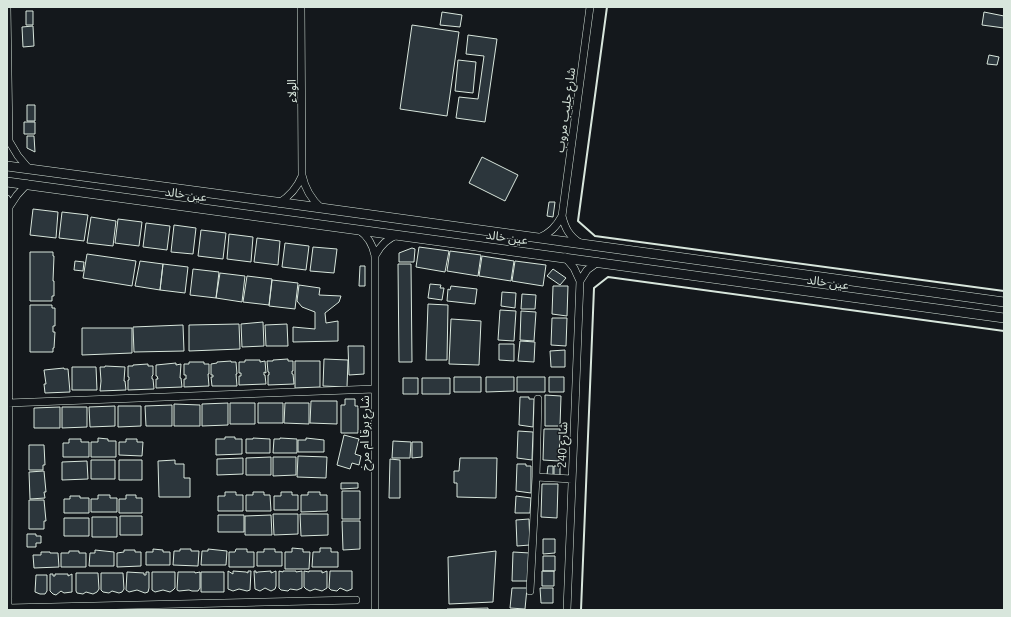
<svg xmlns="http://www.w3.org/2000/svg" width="1011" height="617" font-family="Ubuntu,'Noto Sans Arabic',sans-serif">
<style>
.building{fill:#2c363c;stroke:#d8e6dc}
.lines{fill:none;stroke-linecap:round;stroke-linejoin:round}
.minor-casing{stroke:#d8e6dc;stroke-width:8}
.tertiary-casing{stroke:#d8e6dc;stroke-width:10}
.minor{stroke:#14181c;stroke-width:7}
.tertiary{stroke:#14181c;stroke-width:9}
.wall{stroke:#d8e6dc;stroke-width:2}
.labels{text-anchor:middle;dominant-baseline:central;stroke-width:3;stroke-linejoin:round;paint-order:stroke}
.street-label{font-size:12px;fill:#d8e6dc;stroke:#14181c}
</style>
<rect width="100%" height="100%" fill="#14181c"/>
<path class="building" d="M26,11H33V25H26Z
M442,12L462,15L460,27L440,25Z
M984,12L1004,16V28L982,25Z
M412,25L459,32L447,116L400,109Z
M33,26L34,46L23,47L22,27Z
M468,35L497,39L485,122L456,118L459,97L478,99L484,56L466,54Z
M989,55L999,57L997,65L987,64Z
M458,60L476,62L473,93L455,91Z
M27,105H35V121H27Z
M24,122H35V134H24Z
M27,136H34L35,152L27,148Z
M482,157L518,175L505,201L469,183Z
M549,202H555L553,217L547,216Z
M33,209L58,212L56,238L30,235Z
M62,212L88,215L84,241L59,238Z
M91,217L116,221L113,246L87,243Z
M118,219L142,222L139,246L115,243Z
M146,223L170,226L167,250L143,247Z
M174,225L196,228L193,254L171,252Z
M201,230L226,233L223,259L198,256Z
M229,234L253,237L251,262L227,259Z
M257,238L280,241L278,265L254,262Z
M285,243L309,246L306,270L282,267Z
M313,247L337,249L334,273L310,271Z
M419,247L449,251L445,272L416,267Z
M412,248L415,249L414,262H399V253Z
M450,251L481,255L478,276L447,271Z
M30,252H53V256H54L53,281H54V296H52V301H30Z
M87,254L136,261L132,286L83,278Z
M482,256L514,261L511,281L479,276Z
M75,261L84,262L83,271L74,270Z
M140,261L163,264L160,290L135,286Z
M515,261L546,265L543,286L512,281Z
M163,264L188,267L185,293L160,290Z
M398,264H411L412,362H399Z
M360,266H365V286H359Z
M193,269L219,272L216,298L190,295Z
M553,269L566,278L560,285L547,276Z
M220,273L245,276L242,302L216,298Z
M247,276L272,279L269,305L243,302Z
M272,280L298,283L295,309L269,306Z
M430,284L441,285L440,288H444L442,300L428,298Z
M299,285L320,288L319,295L341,296L339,302L325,313L326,323L338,321V341L293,342V327L315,329V312L302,307L297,301Z
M451,286L477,289L475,304L447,301L448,289L450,290Z
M553,286H568L567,316L552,314Z
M502,292L516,293L515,308L501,306Z
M522,294L536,295L535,309H521Z
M428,304L448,305L447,360H426Z
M30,305H52V308H55V326H53V332H55L54,348H53V352H30Z
M500,310L516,311L514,341L498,340Z
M521,311L536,312L534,341L520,340Z
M552,318H567L566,346L551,345Z
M451,319L481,321L479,365L449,364Z
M263,322L264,346L242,347L241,324Z
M239,324L240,349L189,351V325Z
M287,324L288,346H266L265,325Z
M183,325L184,351L134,352L133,327Z
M82,328H132V353L82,355Z
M520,341L535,342L534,362L518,361Z
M499,344H514V361L499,360Z
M348,346H364V374L349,375Z
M565,350V367H551L550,351Z
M288,359V361H293V371H292V374H293L294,384L268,385V375H269V372H268L267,361H273V360Z
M324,359L348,360L347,387L323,386Z
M245,360H260V362L265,361L266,373L264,372V375H265L266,384L239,385V376H241V373H239V362H245Z
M231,361V362H236L237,374H236L237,386H212L211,377H213V375H211V364L217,363V362Z
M295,361H320V387L295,388Z
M189,362H204V364H209V374H208L209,386L184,387V379H186V375H184V364H189Z
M176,363V365L181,364L180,378H181L182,387L156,388V379H158L157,376H156V365Z
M148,364V366H153V375L152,376V379H153L154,389L128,390V380H129V377H128V366H133V365Z
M105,366L125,367L124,381H125L126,390L100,391L101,381L100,367H105Z
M72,367H96L97,390H72Z
M64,368V369H68L70,392L45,393L44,384H46L44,370Z
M454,377H481V392H454Z
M486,377H514V391L486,392Z
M517,377H545V392H517Z
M549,377H564V392H549Z
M403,378H418V394H403Z
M422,378H450V394H422Z
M545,395L561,396L560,426H545Z
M520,397H529V399H534L533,427L519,425Z
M345,399H355V406H358V433H341V405H345Z
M311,401H337V424L310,423Z
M228,403V425L202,426V404Z
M230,403H255V424H230Z
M258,403H283V423H258Z
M285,403H309V424L284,423Z
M174,404L200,405V426H174Z
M172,405V426H146L145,406Z
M115,406V426L90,427L89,407Z
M118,406H141V426L118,427Z
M60,407V428H34V408Z
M62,407H87V427L62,428Z
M544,429H560L559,461L543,460Z
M518,431L533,432L532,460L517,458Z
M344,435L359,439L355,454L361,456L359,465L352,463L350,469L337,465Z
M225,437H235V439H242V454L216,455V439H225Z
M98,438L108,439V441H116V457H91V442H98Z
M253,438L270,439V453H246V439H253Z
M280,438L297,439V453H273L274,439H280Z
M306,438L324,440V452H298V440H306Z
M69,439H81V442H89V457H63V443H69Z
M126,439H137V442H143L142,456L119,455V442H126Z
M393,441L411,442L410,458H392Z
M412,442H422V457L412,458Z
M29,445H44L45,465H43V470H29Z
M298,456L327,457L326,478L297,477Z
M271,457V475H246V458Z
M273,457H296V475L273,476Z
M243,458V474L217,475V459Z
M460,458H497L496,498L457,497V483H454V471H459Z
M390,459L400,460V498H389Z
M91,460H115V479H91Z
M119,460H142V480H119Z
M175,460V464H184V478H190V497H159L158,461Z
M87,461L88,479L62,480V462Z
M517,464H526V466H531V493L516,491Z
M548,466H553V475H547Z
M554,466H560V476H554Z
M44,471L46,492H44L45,498L30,499L29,472Z
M341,483H358V488L341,489Z
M542,484H558L557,518L541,517Z
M342,491H360V519H342Z
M225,492H236V495H243V511H218V496H225Z
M253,492H264V495H270L271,511H246V495H253Z
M281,492H292V495H298V510H274V496H281Z
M308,492H320V495H327V511L301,512V495H308Z
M98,495H110V498H117V512H91V499H98Z
M126,495H136V498H142V513H119V499H126Z
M70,496H80V498H89V513H64V499H70Z
M516,496L531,498L530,513H515Z
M29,500H44L46,521H44V529H29Z
M273,514H298V534L274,535Z
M300,514H328V535L301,536Z
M218,515H244V532H218Z
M271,515L272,535H245V516Z
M120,516H142V535H120Z
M92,517H117V537H92Z
M64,518H89V536H64Z
M529,519L530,545L517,546L516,520Z
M342,521H360V549L343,550Z
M27,534H36V536H41V543H36V547H27Z
M543,539H555V553L543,554Z
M292,548L303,549V552H310L309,569H285V552H292Z
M320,548H331V552H338V567H312L313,552H320Z
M153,549L163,550V552H170V565H146V552H153Z
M180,549H191V551H199L198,566L173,565L174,551H180Z
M208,549L227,551L226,565H201L202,551H208Z
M236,549H247V552H254V567H229V552H235Z
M264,549H275V552H282V566H257V552H264Z
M95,550L114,552V566H89L90,553H95Z
M124,550H135V552H141V566L117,567V553L124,552Z
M69,551H79V553H86V567H61V553H69Z
M496,551L493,602L449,604L448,557Z
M41,552H50V553H58L59,567L34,568L33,555H41Z
M513,552L530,553V581H512Z
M543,556H555V571H543Z
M228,571L233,574V571L246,572L248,573V571H251L250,590L247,591L239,589L233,591L228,589Z
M254,571H256V573L258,572L271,571V573L276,571V586L275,589L271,591L265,588L260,591L255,589Z
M279,571L283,572V571H296V572L302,571V588L297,590L290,589L288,591L281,590L279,588Z
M304,571L309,572V571H322V573L327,571V588L322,591L315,589L310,591L306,589L304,587Z
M330,571H352V589L347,591L340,588L337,591L331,590L329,588Z
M542,571H554V586H542Z
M127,572L144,573V575H146V572H149V588L148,592L145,593L137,590L129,592L126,590Z
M152,572H175V588L173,590L170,592L163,590L155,592L152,590Z
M178,572H195V573L200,572V588L198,591H192L189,590L179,591L177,590Z
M201,572H224V592H201Z
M76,573H98L99,589L97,592L93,594L86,592L83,594L77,593L76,591Z
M101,573H123L124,589L122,592L119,593L112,591L109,593L103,592L101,590Z
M50,574H53V576H55V574H68V576L72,574V592L64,593L61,591L56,595L53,594L50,591Z
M36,575H47V591L45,594H40L35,592Z
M512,588H527L525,609L510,608Z
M540,588H553V603H541Z
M488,608V610H447V609Z"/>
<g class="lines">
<defs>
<path id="minor" d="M7,7L9,141L18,156L29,169
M301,7L302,175C305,189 311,199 321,208
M7,199L9,207V240L8,610
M279,203C290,196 297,188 302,176
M9,207L17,195L27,184
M562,216C565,228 569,236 580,243
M359,230C369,237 373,245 375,256V610
M539,238C550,233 556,227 562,216L590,7
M375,256C380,246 386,239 397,235
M565,257L574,268L580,281L567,610
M580,281L587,270L598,262
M8,403L375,389
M536,477L538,399
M530,591L536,477L572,479
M8,608L356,600"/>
<path id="tertiary" d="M7,166L321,208L1004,302
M7,182L1004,318"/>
</defs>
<use href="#minor" class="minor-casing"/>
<use href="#tertiary" class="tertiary-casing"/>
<use href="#minor" class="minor"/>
<use href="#tertiary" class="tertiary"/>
<path class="wall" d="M607,7L578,221L595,236L1004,291
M581,610L594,288L608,277L1004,331"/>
</g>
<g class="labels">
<g class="street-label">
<text transform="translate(291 91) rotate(-90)">الولاء</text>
<text transform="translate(565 110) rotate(-82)">شارع جليب مروب</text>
<text transform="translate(186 194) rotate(8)">عين خالد</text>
<text transform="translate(507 237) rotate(8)">عين خالد</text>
<text transform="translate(828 282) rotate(8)">عين خالد</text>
<text transform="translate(364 433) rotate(-90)">شارع برقا ام مرخ</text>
<text transform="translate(562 445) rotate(-88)">شارع 240</text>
</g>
</g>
<rect width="1011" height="617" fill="none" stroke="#d8e6dc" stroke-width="16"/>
</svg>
